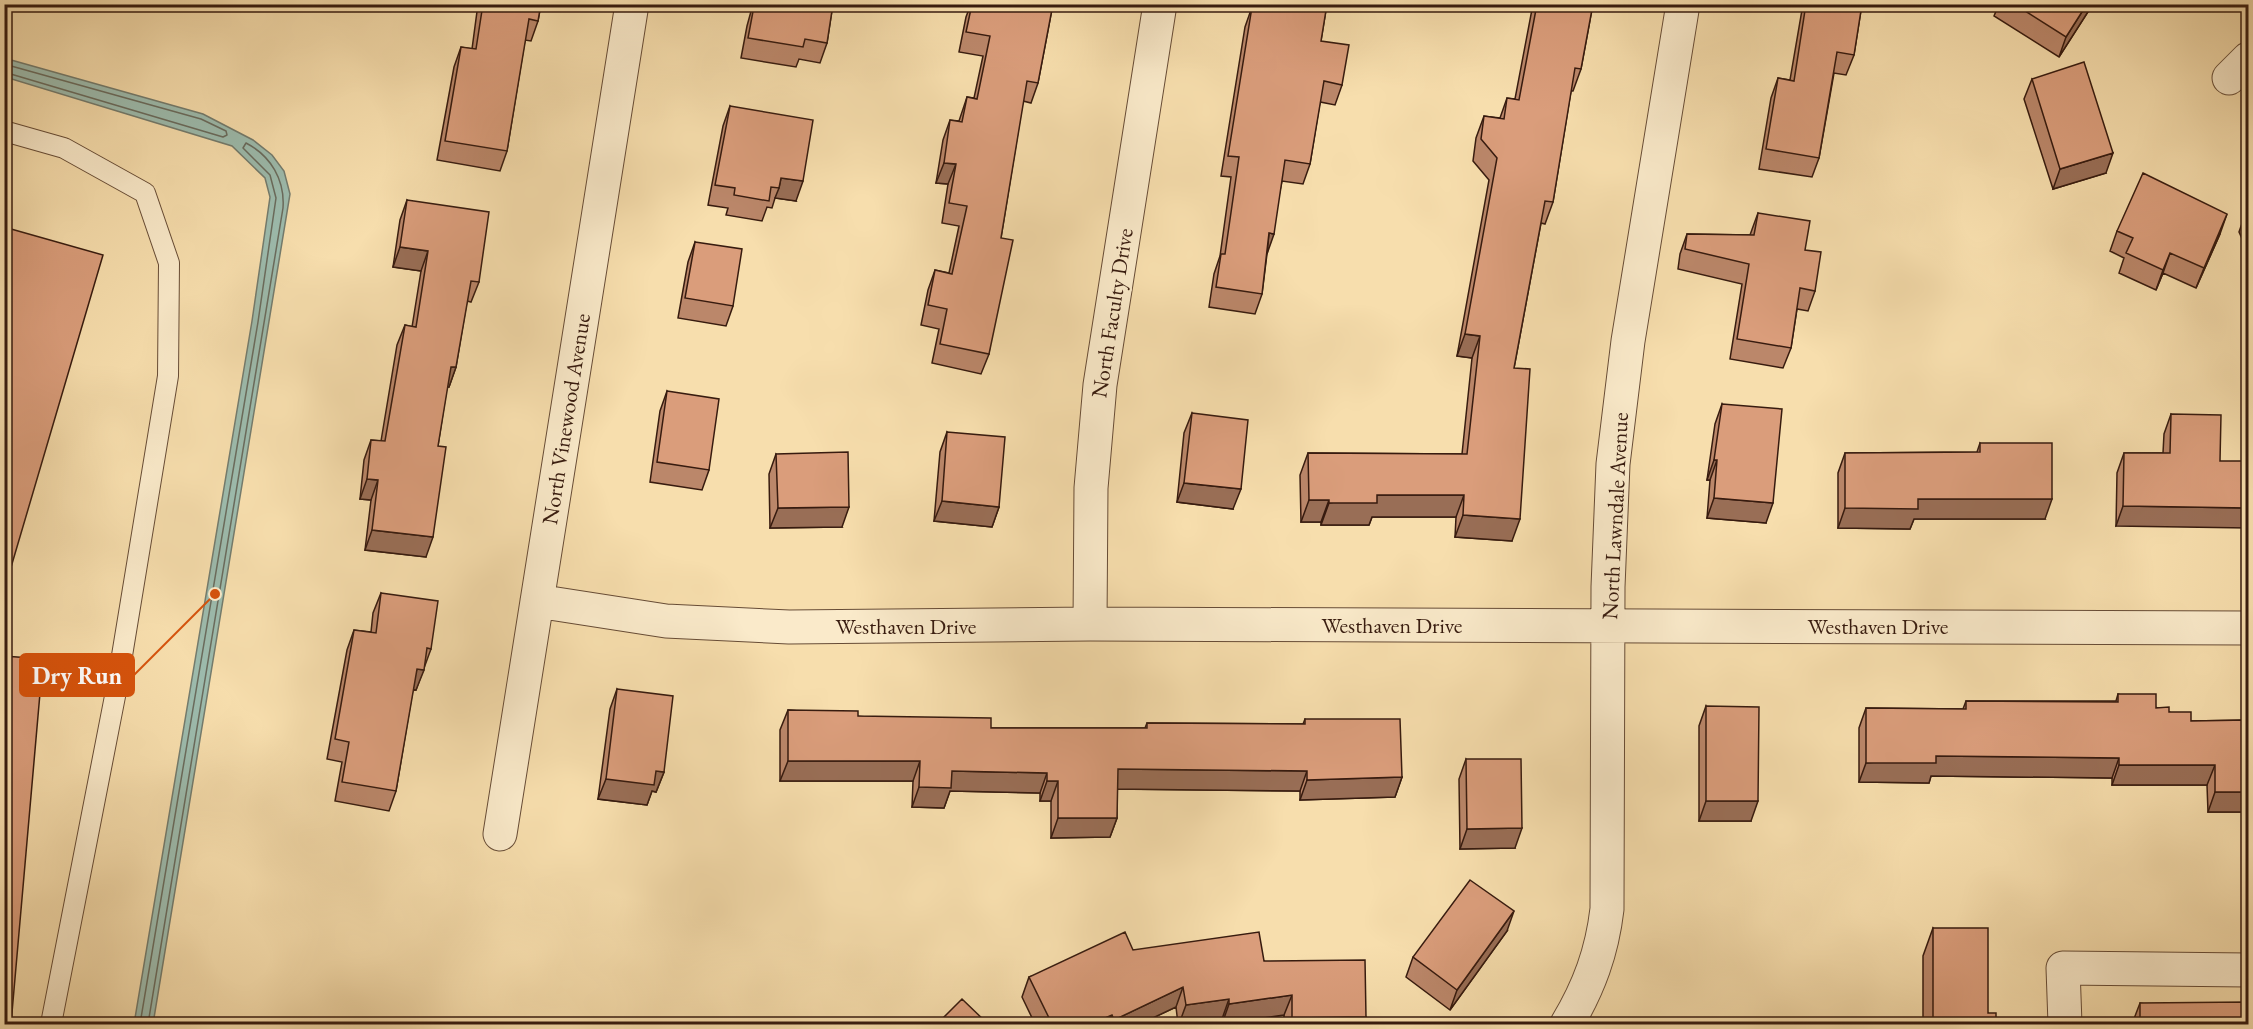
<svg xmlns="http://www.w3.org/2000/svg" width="2253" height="1029" font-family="'EB Garamond',serif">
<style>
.water{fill:#9dbcae;stroke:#747c6e;stroke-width:1.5}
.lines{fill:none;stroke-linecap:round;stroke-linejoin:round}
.shore{stroke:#6a6c5e;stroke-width:1.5}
.service-casing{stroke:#674c36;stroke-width:22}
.minor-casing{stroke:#674c36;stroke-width:35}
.service{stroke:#faeaca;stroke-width:20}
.minor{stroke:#faeaca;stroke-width:33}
.wall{fill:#bb876a;stroke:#371b0f;stroke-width:1.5}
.shaded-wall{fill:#996e56;stroke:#371b0f;stroke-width:1.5}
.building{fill:#da9d7b;stroke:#371b0f;stroke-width:1.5}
.labels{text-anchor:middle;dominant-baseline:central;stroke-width:4.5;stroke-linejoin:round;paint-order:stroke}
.street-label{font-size:22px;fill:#371b0f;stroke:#faeaca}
.leader{fill:none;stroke:#d6530c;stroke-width:2}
.callout-dot{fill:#d6530c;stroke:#faeaca;stroke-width:2}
.callout{fill:#d6530c;stroke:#d6530c;stroke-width:2}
.callout-label{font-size:24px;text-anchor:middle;font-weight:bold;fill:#fff}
</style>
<rect width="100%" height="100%" fill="#f7dead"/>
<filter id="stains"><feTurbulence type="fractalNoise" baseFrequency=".00333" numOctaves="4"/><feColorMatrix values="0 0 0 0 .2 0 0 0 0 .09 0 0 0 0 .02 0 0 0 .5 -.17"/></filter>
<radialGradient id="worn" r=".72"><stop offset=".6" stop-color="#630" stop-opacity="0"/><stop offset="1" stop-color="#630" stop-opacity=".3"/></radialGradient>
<path class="water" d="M4,58L203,114L253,140L272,155L284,171L290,194L153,1024H134L252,321L270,197L265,178L232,146L5,77Z"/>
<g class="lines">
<path class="shore" d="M4,64L201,119L226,131L227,135L223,137L4,72
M140,1024L258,322L276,198L270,175L243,148L246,143C271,156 285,180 283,208L148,1024"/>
<defs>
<path id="service" d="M4,131L64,148L145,193L169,263L168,376L117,686L51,1024"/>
<path id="minor" d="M2229,78L2248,59
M537,601L666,621L789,627L1090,624L2248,628
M1090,624L1091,488L1100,385L1160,4
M500,834L632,4
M1567,1024C1589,987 1602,952 1607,909L1608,587L1613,464L1628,341L1683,4
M2065,1024L2063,968L2248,970"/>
</defs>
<use href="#service" class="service-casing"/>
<use href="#minor" class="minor-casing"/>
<use href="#service" class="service"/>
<use href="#minor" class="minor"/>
</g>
<path class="wall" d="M478,4H541L538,21L531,41L525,40L507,151L500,171L437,160L454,67L461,47L472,49Z
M753,4H833L827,43L820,63L799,59L796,67L741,58L747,26Z
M971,4H1053L1038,83L1031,103L1023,101L1001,238L989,354L981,374L932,363L939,329L921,325L928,290L935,270L949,273L959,226L942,223L948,184L936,183L943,140L950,120L959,121L967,97L974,98L983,56L959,52L966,17Z
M1256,4H1327L1321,41L1342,85L1335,105L1320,102L1310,164L1303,184L1282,181L1267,254L1262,294L1255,314L1209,307L1214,274L1220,256L1231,177L1221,176L1245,27L1252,7H1255Z
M1533,4H1593L1581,69L1573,91H1571L1553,202L1545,224L1541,223L1514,368L1512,541L1455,537L1456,517H1372L1369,525H1321V522H1301L1300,475L1308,453L1462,454L1472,358L1457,356L1489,180L1473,161L1476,138L1484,116L1500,118L1507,98L1515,99Z
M1803,4H1862L1854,55L1846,75L1834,73L1819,158L1812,177L1759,169L1771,98L1778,78L1790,80Z
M1999,4H2093L2059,57L1994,16Z
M2032,79L2106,173L2053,189L2024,99Z
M730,106L796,201L775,198L772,208L767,207L762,221L726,215L728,208L708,205L723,126Z
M407,200L479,282L471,302L467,301L456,367L449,387H447L438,446L426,557L365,550L371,500L360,499L364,460L371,440L381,441L397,345L405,325L412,327L421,271L393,267L400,220Z
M2248,211V252L2239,232L2246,212Z
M1758,213L1805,250L1815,291L1808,311L1797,309L1791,348L1783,368L1730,359L1742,284L1678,269L1680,254L1687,234L1750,235Z
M2117,231L2220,234L2196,288L2163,273L2156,290L2119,273L2124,258L2110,251Z
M695,242L733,306L726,326L678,318L688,262Z
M667,391L709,470L702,490L650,482L660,411Z
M1722,404L1766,523L1707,518L1710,480H1707L1715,424Z
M1192,413L1233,509L1177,502L1184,433Z
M2171,414L2220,461L2116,526L2117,473L2124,453H2163L2164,434Z
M947,432L999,507L992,527L934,521L940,452Z
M1980,443L2045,519H1914L1910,529L1838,528V473L1845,453L1977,452Z
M776,454L842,527L770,528L769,474Z
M381,593L431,649L416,690L413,689L396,791L389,811L335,801L342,762L327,759L347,650L354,630L371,632L373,613Z
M617,689L664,772L656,792L652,791L647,805L598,799L610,709Z
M2118,694L2169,712L2191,721L2248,720V812H2208L2207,785H2112V778L1931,776L1929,783L1859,782V728L1866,708L1963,709L1966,701H2116Z
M1706,706L1751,821H1699V726Z
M788,710L991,728H1145L1147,723L1303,724L1305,719L1402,777L1395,797L1300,800V791L1117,789V818L1110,837L1051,838V801H1040V793L950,791L944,808L912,807L913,781H780V730Z
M1466,759L1515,848L1460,849L1459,779Z
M1933,928L1988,1013L1996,1024H1923V956Z
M1507,931L1450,1010L1406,977L1413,957Z
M1133,950L1264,961L1363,1024H1284V1015L1222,1024V1019L1178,1024L1176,1007L1140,1024H1035L1022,997L1029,977Z
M2140,1003L2248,1024H2132Z"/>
<path class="shaded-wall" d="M2087,4H2093L2059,57L2066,37Z
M2113,153L2106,173L2053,189L2060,169Z
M944,163L956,164L948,184L936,183Z
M781,178L803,181L796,201L775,198L779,188Z
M2227,214L2220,234L2196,288L2204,268Z
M1269,233L1274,234L1267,254Z
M400,247L428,251L421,271L393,267Z
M2170,253L2163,273L2156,290L2163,270Z
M1465,334L1480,336L1472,358L1457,356Z
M451,367H456L449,387H443Z
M1714,460H1717L1710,480H1707Z
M367,479L378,480L371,500L360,499Z
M1184,483L1241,489L1233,509L1177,502Z
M1377,495H1464L1456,517H1372L1369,525H1321L1329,503Z
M1714,498L1773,503L1766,523L1707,518Z
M1918,499H2052L2045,519H1914L1910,529L1838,528L1845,508Z
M1309,500H1329L1321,522H1301Z
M942,501L999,507L992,527L934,521Z
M2123,506L2248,508V528L2116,526Z
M849,507L842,527L770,528L778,508Z
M1463,515L1520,519L1512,541L1455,537Z
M372,530L433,537L426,557L365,550Z
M417,669L424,670L416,690L410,689Z
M1936,756L2119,758L2112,778L1931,776L1929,783L1859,782L1866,763Z
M788,761H920L913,781H780Z
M2119,765H2215L2207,785H2112Z
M1118,769L1307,771L1300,791L1110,789Z
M656,771L664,772L656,792L652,791L647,805L598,799L606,779Z
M952,771L1047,773L1040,793L950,791L944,808L912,807L919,787Z
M1402,777L1395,797L1300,800L1307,780Z
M1047,781H1058L1051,801H1040Z
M2215,792H2248V812H2208Z
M1706,801H1758L1751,821H1699Z
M1058,818H1117L1110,837L1051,838Z
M1522,828L1515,848L1460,849L1467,829Z
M1514,911L1507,931L1450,1010L1457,990Z
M1183,987L1176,1007L1140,1024H1113L1114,1020Z
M1292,995L1284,1015L1222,1024L1229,1004Z
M1229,999L1222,1019L1179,1024L1186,1005Z
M1112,1015L1108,1024H1091Z
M1366,1017L1363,1024H1289L1292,1018Z"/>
<path class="building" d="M483,4H541L538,21L529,19L507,151L445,141L461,47L476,49Z
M757,4H833L827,43L805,39L803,47L748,38L754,6H757Z
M972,4H1053L1038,83L1027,81L1001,238L1013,240L989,354L940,344L947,309L928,305L935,270L952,274L967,206L949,203L956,164L944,163L950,120L962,122L967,97L977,99L990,36L966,32Z
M1259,4H1327L1321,41L1349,45L1342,85L1324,81L1310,164L1285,160L1274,234L1269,233L1262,294L1216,287L1221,254H1225L1239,157L1228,156L1252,7H1258Z
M1537,4H1593L1581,69L1575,68L1553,202L1545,201L1514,368L1530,369L1520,519L1463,515L1464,495H1377V503H1329V500H1309L1308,453L1467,454L1480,336L1465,334L1497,158L1481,139L1484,116L1504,119L1507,98L1519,100Z
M1806,4H1862L1854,55L1837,52L1819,158L1766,149L1778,78L1794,81Z
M2014,4H2087L2066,37Z
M2084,62L2113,153L2060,169L2032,79Z
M730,106L813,120L803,181L781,178L779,188L771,187L769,201L734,195L735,188L715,185Z
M2143,173L2227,214L2204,268L2170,253L2163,270L2126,253L2133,238L2117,231Z
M407,200L489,212L479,282L471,281L456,367H451L438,446L446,447L433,537L372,530L378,480L367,479L371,440L385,441L405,325L416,327L428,251L400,247Z
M1758,213L1810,221L1805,250L1821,252L1815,291L1800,288L1791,348L1737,339L1749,264L1685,249L1687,234L1754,235Z
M4,227L103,255L4,591Z
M695,242L742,249L733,306L685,298Z
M667,391L719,399L709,470L657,462Z
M1722,404L1782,409L1773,503L1714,498L1717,460H1714Z
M1192,413L1248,420L1241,489L1184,483Z
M2171,414L2221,415L2220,461H2248V508L2123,506L2124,453H2170Z
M947,432L1005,437L999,507L942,501Z
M1980,443H2052V499H1918V509L1845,508V453L1980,452Z
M848,452L849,507L778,508L776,454Z
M381,593L438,601L431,649L427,648L424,670L417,669L396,791L342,782L349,742L335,739L354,630L376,633Z
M4,656L43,659L11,1024H4Z
M617,689L673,696L664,772L656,771L654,785L606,779Z
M2118,694H2156V708L2169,707V712H2191V721L2248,720V792H2215V765H2119V758L1936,756V763H1866V708L1966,709V701L2118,702Z
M1706,706L1759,707L1758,801H1706Z
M788,710L858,711V716L991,718V728H1147V723L1305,724V719H1400L1402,777L1307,780V771L1118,769L1117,818H1058V781H1047V773L952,771L951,788L919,787L920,761H788Z
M1466,759H1521L1522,828L1467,829Z
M1470,880L1514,911L1457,990L1413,957Z
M1933,928H1988V1013H1996V1024H1933Z
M1125,932L1133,950L1259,932L1264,961L1365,960L1366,1017L1292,1018V995L1229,1004V999L1186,1005L1183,987L1114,1020L1112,1015L1091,1024H1052L1029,977Z
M962,999L988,1024H937Z
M2248,1002V1024H2140V1003Z"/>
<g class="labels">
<g class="street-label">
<text transform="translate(1112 313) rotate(-81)">North Faculty Drive</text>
<text transform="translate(566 419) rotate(-81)">North Vinewood Avenue</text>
<text transform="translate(1615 516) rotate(-87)">North Lawndale Avenue</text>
<text x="1392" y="625">Westhaven Drive</text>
<text x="906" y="626">Westhaven Drive</text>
<text x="1878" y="626">Westhaven Drive</text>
</g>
</g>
<path class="leader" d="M215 594L134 675"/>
<circle class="callout-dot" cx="215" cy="594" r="6"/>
<rect class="callout" x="20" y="654" width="114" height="42" rx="6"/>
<g class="callout-label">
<text x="77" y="684">Dry Run</text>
</g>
<rect width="2253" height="1029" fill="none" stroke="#f7dead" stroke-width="24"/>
<rect x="6" y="6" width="2241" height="1017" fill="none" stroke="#371b0f" stroke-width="3"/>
<rect x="12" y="12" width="2229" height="1005" fill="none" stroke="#371b0f" stroke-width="1.5"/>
<rect width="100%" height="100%" filter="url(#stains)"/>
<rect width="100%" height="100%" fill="url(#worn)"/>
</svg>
